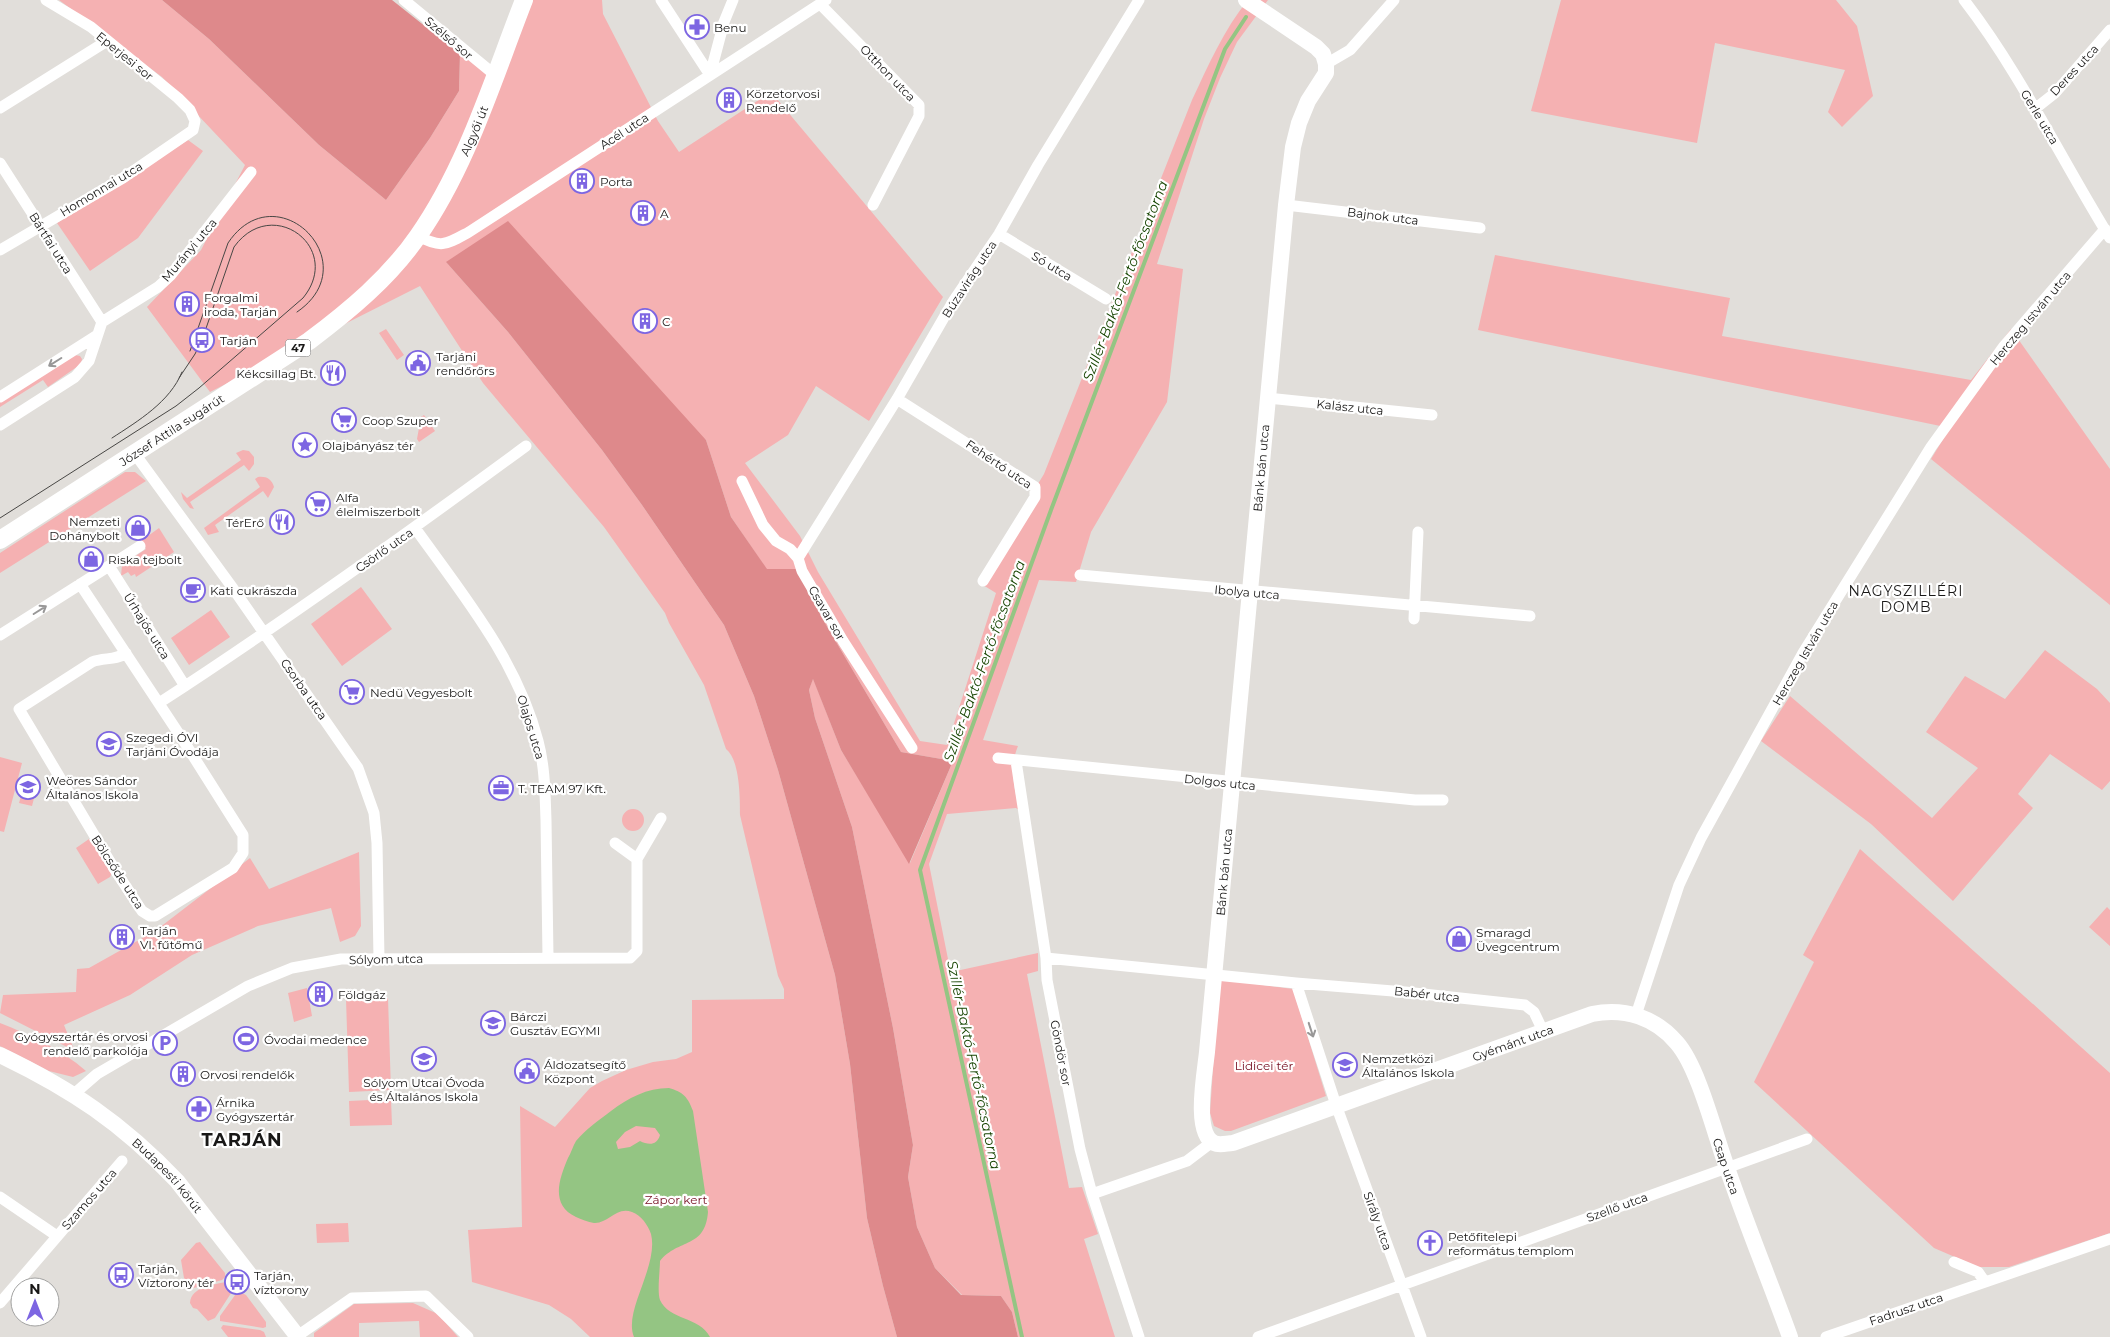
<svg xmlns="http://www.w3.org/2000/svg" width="2110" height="1337" font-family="Montserrat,sans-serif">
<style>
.green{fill:#f5b1b2}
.forest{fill:#de898b}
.water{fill:#94c583;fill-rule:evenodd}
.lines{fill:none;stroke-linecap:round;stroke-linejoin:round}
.stream{stroke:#94c583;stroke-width:4}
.street{stroke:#fff;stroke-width:11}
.secondary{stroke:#fff;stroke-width:16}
.primary{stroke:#fff;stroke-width:18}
.tram{stroke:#484745;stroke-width:1}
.oneway{stroke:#989797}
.labels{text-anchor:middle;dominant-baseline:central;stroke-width:4.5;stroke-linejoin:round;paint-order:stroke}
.shield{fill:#fff;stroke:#5e5d5d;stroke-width:1}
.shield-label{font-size:11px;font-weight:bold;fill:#191817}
.poi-label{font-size:12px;fill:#191817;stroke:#fff;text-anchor:start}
.street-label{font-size:12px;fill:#191817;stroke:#fff}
.park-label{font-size:12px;fill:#760f22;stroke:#fff}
.water-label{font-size:14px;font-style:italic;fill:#164400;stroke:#fff}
.neighbourhood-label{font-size:14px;letter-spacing:1px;fill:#191817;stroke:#fff}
.district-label{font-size:18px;font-weight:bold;letter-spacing:1px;fill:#191817;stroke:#fff}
</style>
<rect width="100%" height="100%" fill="#e1deda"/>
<path class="green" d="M59,0H162L209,39L319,145L386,200L430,138L459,91L460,54L503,77L533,0H602L603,14L658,121L679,152L771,92L943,297L869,421L816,386L788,435L745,463L800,536L818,572L920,741L947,745L996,593L978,582L1044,474L1192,100C1208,66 1224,29 1248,0H1268L1237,42L1220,78L1204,119L1157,264L1183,269L1167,402L1091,532L1076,582L1039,580L983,740L1018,746C1009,767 1014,789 1020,811L1016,808L947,814L929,864L948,959L956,971L1038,953V971L1027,974L1069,1188L1082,1187L1098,1234L1084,1239L1115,1337H1018L1012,1312L1001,1296L962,1295L935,1268L917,1227L908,1177L913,1145L893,1028L852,827L815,718L809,690L813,678L841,750L910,863L953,761L901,752L822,618L797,569L767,570L731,517L706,440L446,262L508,332L602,450L642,505L724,625L754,696L778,770L835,975L850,1064L867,1218L883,1286L897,1337H590L571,1319L549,1305L472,1282L468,1230L522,1227L520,1106L555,1127L590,1088L602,1081L626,1070L653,1062L676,1059L692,1052V1000L784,999V989L778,976L740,815C740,798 740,760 726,749L704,685L669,623L665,613L604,527L483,383L420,286L210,392L147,307L201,250L245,165L162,77Z
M1561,0H1836L1857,26L1873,96L1842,127L1828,112L1845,70L1715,43L1697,143L1531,111Z
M188,140L203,151L138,238L90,271L57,223Z
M1495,255L1730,298L1722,336L1971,380L2011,329L2110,469V605L1931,459L1950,428L1478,330Z
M386,329L404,355L397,360L379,333Z
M75,355L80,356L82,359L81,364L48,387L43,380L0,407V402Z
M424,415L435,431L419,442L417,439L421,417Z
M243,450L249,451L254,457V464L249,471L244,465L190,502L194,509L190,508L183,499L181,492L187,498L241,460L236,453Z
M125,472H135L146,481L0,573V553Z
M258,477C266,476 272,479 274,487L268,498L263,491L215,525L219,532L208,535L204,528L260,487L255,479Z
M159,528L174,552L136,577L135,574L131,576L128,572L121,576L122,565L146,549L141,541Z
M361,587L392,629L342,666L311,624Z
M211,610L230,637L189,665L171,638Z
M2045,650L2097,689L2110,703V781L2102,790L2050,754L2018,794L2033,808L1953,901L1871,824L1761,741L1790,696L1932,818L1978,768L1926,732L1965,676L2005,699Z
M0,757L22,763L4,832L0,831Z
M26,779L38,783L32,806L19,803Z
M622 820a11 11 0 1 1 22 0a11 11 0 1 1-22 0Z
M89,839L112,873L110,877L98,884L76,848Z
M1860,849L2110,1073V1233L2009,1267H1978L1934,1248L1754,1082L1814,962L1803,955Z
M359,852L361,926L355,936L340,942L331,908L258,926L192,955L130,995L64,1025L73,1047L71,1049L0,1013L3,995L76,992L77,969L89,968L155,931L250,858L269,889Z
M2107,907L2110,910V946L2089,927Z
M1219,979L1293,989L1326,1096L1231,1131H1225L1214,1126L1210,1113Z
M307,988L312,1016L294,1022L288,993Z
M388,998L391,1090L349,1092L346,999Z
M0,1023C30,1035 61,1049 86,1071L73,1077L49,1071L0,1046Z
M391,1099L392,1125L350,1126L349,1101Z
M348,1223L349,1242L317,1243L316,1224Z
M200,1242L225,1273V1277L222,1280L190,1289L185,1284L181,1260L196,1243Z
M229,1281L235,1287L215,1318L208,1321L197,1309L193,1308L190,1303C191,1286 215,1285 229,1281Z
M238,1291L246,1295L266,1322V1327L263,1328L220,1321V1316Z
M413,1303L438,1314L458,1337H420L419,1321L359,1323V1337H314V1333L354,1304Z
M223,1325L260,1330L264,1332L266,1337H228L221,1328Z"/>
<path class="forest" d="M162,0H392L460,54L459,91L430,138L386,200L319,145L209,39Z
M508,221L706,440L731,517L767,569H797L822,618L901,752L953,761L909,864L841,750L813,679L809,690L815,718L852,827L893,1028L913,1145L908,1177L917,1227L935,1268L961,1295L1001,1296L1012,1312L1018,1337H897L883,1286L867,1218L850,1064L835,975L778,770L754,696L724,625L642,505L602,450L508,332L446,262Z"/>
<path class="water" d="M669,1088C683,1092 688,1097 693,1111L708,1212C705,1249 679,1238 660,1261C660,1270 657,1292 660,1300C669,1320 700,1317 710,1337H634C623,1311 659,1266 651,1234C648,1225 641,1215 632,1212C616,1206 608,1224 594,1223C588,1222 581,1219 576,1217C550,1205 559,1179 568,1158C571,1153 573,1146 576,1141C585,1130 599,1120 611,1111C628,1098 647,1088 669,1088ZM636,1126L655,1128L660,1135C657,1146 648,1145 640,1141L630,1147L618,1149L616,1142L625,1132Z"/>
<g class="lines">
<path class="stream" d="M1022,1337L920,870L1051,510L1225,49L1246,17"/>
<path class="street" d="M404,0L495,75
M661,0L710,75
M1964,0C2021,74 2061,159 2110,238
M820,4L919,105V116L873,205
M1326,64L1350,50L1394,0
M710,75L724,22L733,0
M0,108L107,41
M2036,108L2055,93L2110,30
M0,163L102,322
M1286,205L1480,228
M999,234L1106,299
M418,236C442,249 447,244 469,232L826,0
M0,250L123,178L193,130L195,121L190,110L178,98L91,27L46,0
M0,397L96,336
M1267,398L1432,415
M897,399L1035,487V497L983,581
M0,425L75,377L89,361L102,322L158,287L171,275L251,172
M135,454L232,587L358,768L374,813L377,843L379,959
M742,481L763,525L776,541L790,549L798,558L802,571L843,641L912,748
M415,528C463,595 517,660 538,741C545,767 545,794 546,820C547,866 547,912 548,957
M798,558L897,399L954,300L999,234L1038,165L1139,0
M109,566L140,546
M1080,575L1530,616
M80,584L183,740L243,835V853L233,868L155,916H150L142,911L115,870L19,709L92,662C104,657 115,661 126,653
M1414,619L1418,532
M0,635L109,566L185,686
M159,703C284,622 405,535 526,446
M998,758L1415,800H1443
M1016,761L1046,958L1047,980L1080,1149L1092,1194L1139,1337
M615,843L637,859
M1046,958L1296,983L1405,992L1525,1005L1534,1012L1543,1031
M1296,983L1336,1105L1421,1337
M1636,1015L1679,885L1701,838L1803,653L1931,447L2004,346L2105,229
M74,1094L97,1074L248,986L292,968L341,959L630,958L637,951V859L661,818
M1092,1194L1187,1161L1212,1142
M0,1197L57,1236
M1954,1262L1978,1272L1985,1282
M0,1303L122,1161
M296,1337L352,1298L426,1296L468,1337
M1258,1337L1807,1139
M1826,1337L2110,1239"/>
<g class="secondary">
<path id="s1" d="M1246,0L1316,47L1323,54L1326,64V73L1308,101L1299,123L1293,147L1286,205L1207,1052C1205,1072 1193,1133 1214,1143C1220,1146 1227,1143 1233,1143L1592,1014C1625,1007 1656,1018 1677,1043C1698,1067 1714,1131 1725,1162C1745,1221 1769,1279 1790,1337"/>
<path id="s2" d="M0,1055C71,1089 122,1123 177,1181L298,1337"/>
</g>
<path class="primary" id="s3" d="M0,540L309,341C349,311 389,278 418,236C467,166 493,79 524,0"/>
<path class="tram" d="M190,351L228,243C276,171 369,263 297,312
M112,438C138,421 170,402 182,372
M0,518L176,406L199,388L303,298C344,248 272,194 234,247L202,340L195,354L179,378"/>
</g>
<defs><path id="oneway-shaft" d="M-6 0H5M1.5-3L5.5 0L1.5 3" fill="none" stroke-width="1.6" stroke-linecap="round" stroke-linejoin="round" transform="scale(1.25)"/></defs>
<g class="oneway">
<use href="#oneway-shaft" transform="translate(55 362) rotate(148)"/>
<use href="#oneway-shaft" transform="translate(40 610) rotate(-32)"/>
<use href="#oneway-shaft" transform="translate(1311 1030) rotate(72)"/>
</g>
<defs>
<symbol id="pharmacy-ring" viewBox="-11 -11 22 22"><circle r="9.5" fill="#fff" stroke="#7d66e2" stroke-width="1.5"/><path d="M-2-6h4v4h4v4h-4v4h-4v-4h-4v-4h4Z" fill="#7d66e2"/></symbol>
<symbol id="building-ring" viewBox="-11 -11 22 22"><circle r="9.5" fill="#fff" stroke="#7d66e2" stroke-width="1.5"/><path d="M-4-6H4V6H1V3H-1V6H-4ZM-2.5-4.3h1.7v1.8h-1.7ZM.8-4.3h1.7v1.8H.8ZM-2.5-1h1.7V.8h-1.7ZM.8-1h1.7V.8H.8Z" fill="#7d66e2"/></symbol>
<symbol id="bus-ring" viewBox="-11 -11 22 22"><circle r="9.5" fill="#fff" stroke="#7d66e2" stroke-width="1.5"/><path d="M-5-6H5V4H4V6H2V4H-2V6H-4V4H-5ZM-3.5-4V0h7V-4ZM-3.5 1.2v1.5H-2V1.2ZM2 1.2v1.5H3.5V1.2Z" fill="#7d66e2"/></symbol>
<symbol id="civic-ring" viewBox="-11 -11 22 22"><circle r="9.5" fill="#fff" stroke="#7d66e2" stroke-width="1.5"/><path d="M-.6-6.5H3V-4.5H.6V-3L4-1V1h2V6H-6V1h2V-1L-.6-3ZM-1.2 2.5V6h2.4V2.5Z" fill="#7d66e2"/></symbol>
<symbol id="restaurant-ring" viewBox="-11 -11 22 22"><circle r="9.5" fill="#fff" stroke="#7d66e2" stroke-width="1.5"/><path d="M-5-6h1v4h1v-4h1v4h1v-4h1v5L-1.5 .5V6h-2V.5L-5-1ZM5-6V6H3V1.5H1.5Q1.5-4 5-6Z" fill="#7d66e2"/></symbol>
<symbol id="supermarket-ring" viewBox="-11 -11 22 22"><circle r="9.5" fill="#fff" stroke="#7d66e2" stroke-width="1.5"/><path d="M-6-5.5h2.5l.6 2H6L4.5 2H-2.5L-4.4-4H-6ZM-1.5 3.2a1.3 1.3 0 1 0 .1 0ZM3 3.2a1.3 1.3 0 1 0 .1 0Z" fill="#7d66e2"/></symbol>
<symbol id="sight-ring" viewBox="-11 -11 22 22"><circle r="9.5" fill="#fff" stroke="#7d66e2" stroke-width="1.5"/><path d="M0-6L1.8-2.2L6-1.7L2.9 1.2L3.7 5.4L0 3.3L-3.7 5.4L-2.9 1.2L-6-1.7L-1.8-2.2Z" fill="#7d66e2"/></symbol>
<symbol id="shop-ring" viewBox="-11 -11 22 22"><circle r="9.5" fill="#fff" stroke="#7d66e2" stroke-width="1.5"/><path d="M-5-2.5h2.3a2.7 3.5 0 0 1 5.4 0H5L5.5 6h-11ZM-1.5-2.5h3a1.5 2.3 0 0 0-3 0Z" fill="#7d66e2"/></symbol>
<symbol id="cafe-ring" viewBox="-11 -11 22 22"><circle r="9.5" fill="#fff" stroke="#7d66e2" stroke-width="1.5"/><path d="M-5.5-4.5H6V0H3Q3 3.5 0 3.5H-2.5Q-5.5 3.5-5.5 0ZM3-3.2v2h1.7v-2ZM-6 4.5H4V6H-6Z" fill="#7d66e2"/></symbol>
<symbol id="school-ring" viewBox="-11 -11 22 22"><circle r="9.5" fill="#fff" stroke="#7d66e2" stroke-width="1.5"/><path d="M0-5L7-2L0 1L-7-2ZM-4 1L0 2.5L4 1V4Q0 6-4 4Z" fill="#7d66e2"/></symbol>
<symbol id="office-ring" viewBox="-11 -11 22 22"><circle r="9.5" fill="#fff" stroke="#7d66e2" stroke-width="1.5"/><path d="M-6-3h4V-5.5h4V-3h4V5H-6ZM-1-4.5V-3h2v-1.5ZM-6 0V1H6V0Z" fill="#7d66e2"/></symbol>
<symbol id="stadium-ring" viewBox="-11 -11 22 22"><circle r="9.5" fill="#fff" stroke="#7d66e2" stroke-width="1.5"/><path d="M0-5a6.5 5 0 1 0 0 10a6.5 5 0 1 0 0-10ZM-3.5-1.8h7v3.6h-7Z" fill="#7d66e2"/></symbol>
<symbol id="parking-ring" viewBox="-11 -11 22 22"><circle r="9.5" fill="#fff" stroke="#7d66e2" stroke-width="1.5"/><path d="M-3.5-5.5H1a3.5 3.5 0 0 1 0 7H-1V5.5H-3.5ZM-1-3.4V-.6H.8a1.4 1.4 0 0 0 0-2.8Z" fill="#7d66e2"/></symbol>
<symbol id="church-ring" viewBox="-11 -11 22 22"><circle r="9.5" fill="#fff" stroke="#7d66e2" stroke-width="1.5"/><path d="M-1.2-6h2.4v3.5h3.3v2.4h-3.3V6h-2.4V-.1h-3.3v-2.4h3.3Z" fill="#7d66e2"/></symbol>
</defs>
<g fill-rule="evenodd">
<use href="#pharmacy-ring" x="683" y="13" width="28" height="28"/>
<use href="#building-ring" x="715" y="86" width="28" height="28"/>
<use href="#building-ring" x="568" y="167" width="28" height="28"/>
<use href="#building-ring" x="629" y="199" width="28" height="28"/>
<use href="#building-ring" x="173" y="290" width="28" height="28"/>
<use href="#building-ring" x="631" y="307" width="28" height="28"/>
<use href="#bus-ring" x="188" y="326" width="28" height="28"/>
<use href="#civic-ring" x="404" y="349" width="28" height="28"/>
<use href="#restaurant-ring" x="319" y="359" width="28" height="28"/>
<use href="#supermarket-ring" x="330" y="406" width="28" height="28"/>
<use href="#sight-ring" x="291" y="431" width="28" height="28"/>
<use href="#supermarket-ring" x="304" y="490" width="28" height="28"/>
<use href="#restaurant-ring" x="268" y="508" width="28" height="28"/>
<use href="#shop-ring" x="124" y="514" width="28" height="28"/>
<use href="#shop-ring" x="77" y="545" width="28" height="28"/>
<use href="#cafe-ring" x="179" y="576" width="28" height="28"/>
<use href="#supermarket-ring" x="338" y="678" width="28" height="28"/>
<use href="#school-ring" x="95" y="730" width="28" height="28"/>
<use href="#school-ring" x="14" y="773" width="28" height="28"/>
<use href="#office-ring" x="487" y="774" width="28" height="28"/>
<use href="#building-ring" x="108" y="923" width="28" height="28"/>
<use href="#shop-ring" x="1445" y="925" width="28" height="28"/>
<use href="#building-ring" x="306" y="980" width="28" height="28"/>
<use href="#school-ring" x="479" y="1009" width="28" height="28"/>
<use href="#stadium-ring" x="232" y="1025" width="28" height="28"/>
<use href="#parking-ring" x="151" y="1029" width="28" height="28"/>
<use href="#school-ring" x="410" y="1045" width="28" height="28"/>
<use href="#school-ring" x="1331" y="1051" width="28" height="28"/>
<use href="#civic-ring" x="513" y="1057" width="28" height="28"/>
<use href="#building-ring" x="169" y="1060" width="28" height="28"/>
<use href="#pharmacy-ring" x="185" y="1095" width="28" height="28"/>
<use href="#church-ring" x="1416" y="1229" width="28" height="28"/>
<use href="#bus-ring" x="107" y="1261" width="28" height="28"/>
<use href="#bus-ring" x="223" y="1268" width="28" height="28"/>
</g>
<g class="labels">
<rect class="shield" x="285.5" y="339.5" width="25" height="17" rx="4"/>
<g class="shield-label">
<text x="298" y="348">47</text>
</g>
<g class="poi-label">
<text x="714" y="27">Benu</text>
<text x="746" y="93">Körzetorvosi<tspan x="746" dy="14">Rendelő</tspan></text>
<text x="600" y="181">Porta</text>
<text x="660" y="213">A</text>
<text x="204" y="297">Forgalmi<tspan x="204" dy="14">iroda, Tarján</tspan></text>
<text x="662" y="321">C</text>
<text x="220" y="340">Tarján</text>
<text x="436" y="356">Tarjáni<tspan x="436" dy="14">rendőrőrs</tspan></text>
<text x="316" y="373" text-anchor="end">Kékcsillag Bt.</text>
<text x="362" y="420">Coop Szuper</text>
<text x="322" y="445">Olajbányász tér</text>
<text x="336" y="497">Alfa<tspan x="336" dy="14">élelmiszerbolt</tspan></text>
<text x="120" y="521" text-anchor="end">Nemzeti<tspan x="120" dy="14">Dohánybolt</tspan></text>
<text x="264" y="522" text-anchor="end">TérErő</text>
<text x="108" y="559">Riska tejbolt</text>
<text x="210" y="590">Kati cukrászda</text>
<text x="370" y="692">Nedü Vegyesbolt</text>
<text x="126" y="737">Szegedi ÓVI<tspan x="126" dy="14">Tarjáni Óvodája</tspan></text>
<text x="46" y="780">Weöres Sándor<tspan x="46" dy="14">Általános Iskola</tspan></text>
<text x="518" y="788">T. TEAM 97 Kft.</text>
<text x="140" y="930">Tarján<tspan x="140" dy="14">VI. fűtőmű</tspan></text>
<text x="1476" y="932">Smaragd<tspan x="1476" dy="14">Üvegcentrum</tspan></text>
<text x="338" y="994">Földgáz</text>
<text x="510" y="1016">Bárczi<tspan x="510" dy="14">Gusztáv EGYMI</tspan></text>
<text x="148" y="1036" text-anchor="end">Gyógyszertár és orvosi<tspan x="148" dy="14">rendelő parkolója</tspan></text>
<text x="264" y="1039">Óvodai medence</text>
<text x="1362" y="1058">Nemzetközi<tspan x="1362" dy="14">Általános Iskola</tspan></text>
<text x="544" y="1064">Áldozatsegítő<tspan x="544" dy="14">Központ</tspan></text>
<text x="200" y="1074">Orvosi rendelők</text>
<text x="424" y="1082" text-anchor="middle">Sólyom Utcai Óvoda<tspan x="424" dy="14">és Általános Iskola</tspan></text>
<text x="216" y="1102">Árnika<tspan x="216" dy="14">Gyógyszertár</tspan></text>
<text x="1448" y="1236">Petőfitelepi<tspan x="1448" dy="14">református templom</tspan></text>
<text x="138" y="1268">Tarján,<tspan x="138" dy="14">Víztorony tér</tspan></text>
<text x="254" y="1275">Tarján,<tspan x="254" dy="14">víztorony</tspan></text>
</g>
<g class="street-label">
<text transform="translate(449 38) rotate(40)">Szélső sor</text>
<text transform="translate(125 56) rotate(39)">Eperjesi sor</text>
<text transform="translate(2074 70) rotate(-47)">Deres utca</text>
<text transform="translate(888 73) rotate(46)">Otthon utca</text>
<text transform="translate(2040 117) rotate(59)">Gerle utca</text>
<text stroke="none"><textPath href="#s3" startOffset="639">Algyői út</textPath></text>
<text transform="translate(624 131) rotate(-33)">Acél utca</text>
<text transform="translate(101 189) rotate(-31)">Homonnai utca</text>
<text transform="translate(1383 216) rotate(7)">Bajnok utca</text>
<text transform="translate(51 243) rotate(58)">Bártfai utca</text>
<text transform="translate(189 250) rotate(-50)">Murányi utca</text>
<text transform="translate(1052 266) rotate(31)">Só utca</text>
<text transform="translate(969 279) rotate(-57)">Búzavirág utca</text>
<text transform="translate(2030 318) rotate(-50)">Herczeg István utca</text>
<text transform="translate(1350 407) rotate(6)">Kalász utca</text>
<text stroke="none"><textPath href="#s3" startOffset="204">József Attila sugárút</textPath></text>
<text transform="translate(999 464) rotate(34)">Fehértó utca</text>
<text transform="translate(1261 468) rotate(-85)">Bánk bán utca</text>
<text transform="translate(384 550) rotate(-35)">Csörlő utca</text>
<text transform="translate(1247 592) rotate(5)">Ibolya utca</text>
<text transform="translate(827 613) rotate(60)">Csavar sor</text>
<text transform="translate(147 626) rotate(58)">Űrhajós utca</text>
<text transform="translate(1805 653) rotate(-60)">Herczeg István utca</text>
<text transform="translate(304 689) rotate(55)">Csorba utca</text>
<text transform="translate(531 727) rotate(73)">Olajos utca</text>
<text transform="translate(1220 782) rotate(6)">Dolgos utca</text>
<text transform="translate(118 872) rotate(57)">Bölcsőde utca</text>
<text transform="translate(1224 872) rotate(-85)">Bánk bán utca</text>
<text transform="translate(386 959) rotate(-1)">Sólyom utca</text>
<text transform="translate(1427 994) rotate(6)">Babér utca</text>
<text stroke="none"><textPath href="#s1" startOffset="1516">Gyémánt utca</textPath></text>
<text transform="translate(1061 1053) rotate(79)">Göndör sor</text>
<text stroke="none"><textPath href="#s1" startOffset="1828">Csap utca</textPath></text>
<text stroke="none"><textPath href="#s2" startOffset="208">Budapesti körút</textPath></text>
<text transform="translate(89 1199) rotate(-49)">Szamos utca</text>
<text transform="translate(1617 1207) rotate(-20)">Szellő utca</text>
<text transform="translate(1378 1221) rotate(70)">Sirály utca</text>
<text transform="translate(1906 1309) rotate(-19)">Fadrusz utca</text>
</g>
<g class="park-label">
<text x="1264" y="1065">Lidicei tér</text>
<text x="676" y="1199">Zápor kert</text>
</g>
<g class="water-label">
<text transform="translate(1125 281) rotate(-69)">Szillér-Baktó-Fertő-főcsatorna</text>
<text transform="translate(984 661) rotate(-70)">Szillér-Baktó-Fertő-főcsatorna</text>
<text transform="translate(974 1065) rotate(78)">Szillér-Baktó-Fertő-főcsatorna</text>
</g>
<g class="neighbourhood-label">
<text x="1906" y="591">NAGYSZILLÉRI<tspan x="1906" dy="16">DOMB</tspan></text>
</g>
<g class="district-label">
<text x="242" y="1140">TARJÁN</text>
</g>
</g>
<g transform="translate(35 1302)"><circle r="24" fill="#ffffff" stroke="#a3a3a2"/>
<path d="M0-4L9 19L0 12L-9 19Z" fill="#7d66e2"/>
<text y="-8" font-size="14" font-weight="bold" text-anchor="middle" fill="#191817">N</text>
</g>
</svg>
